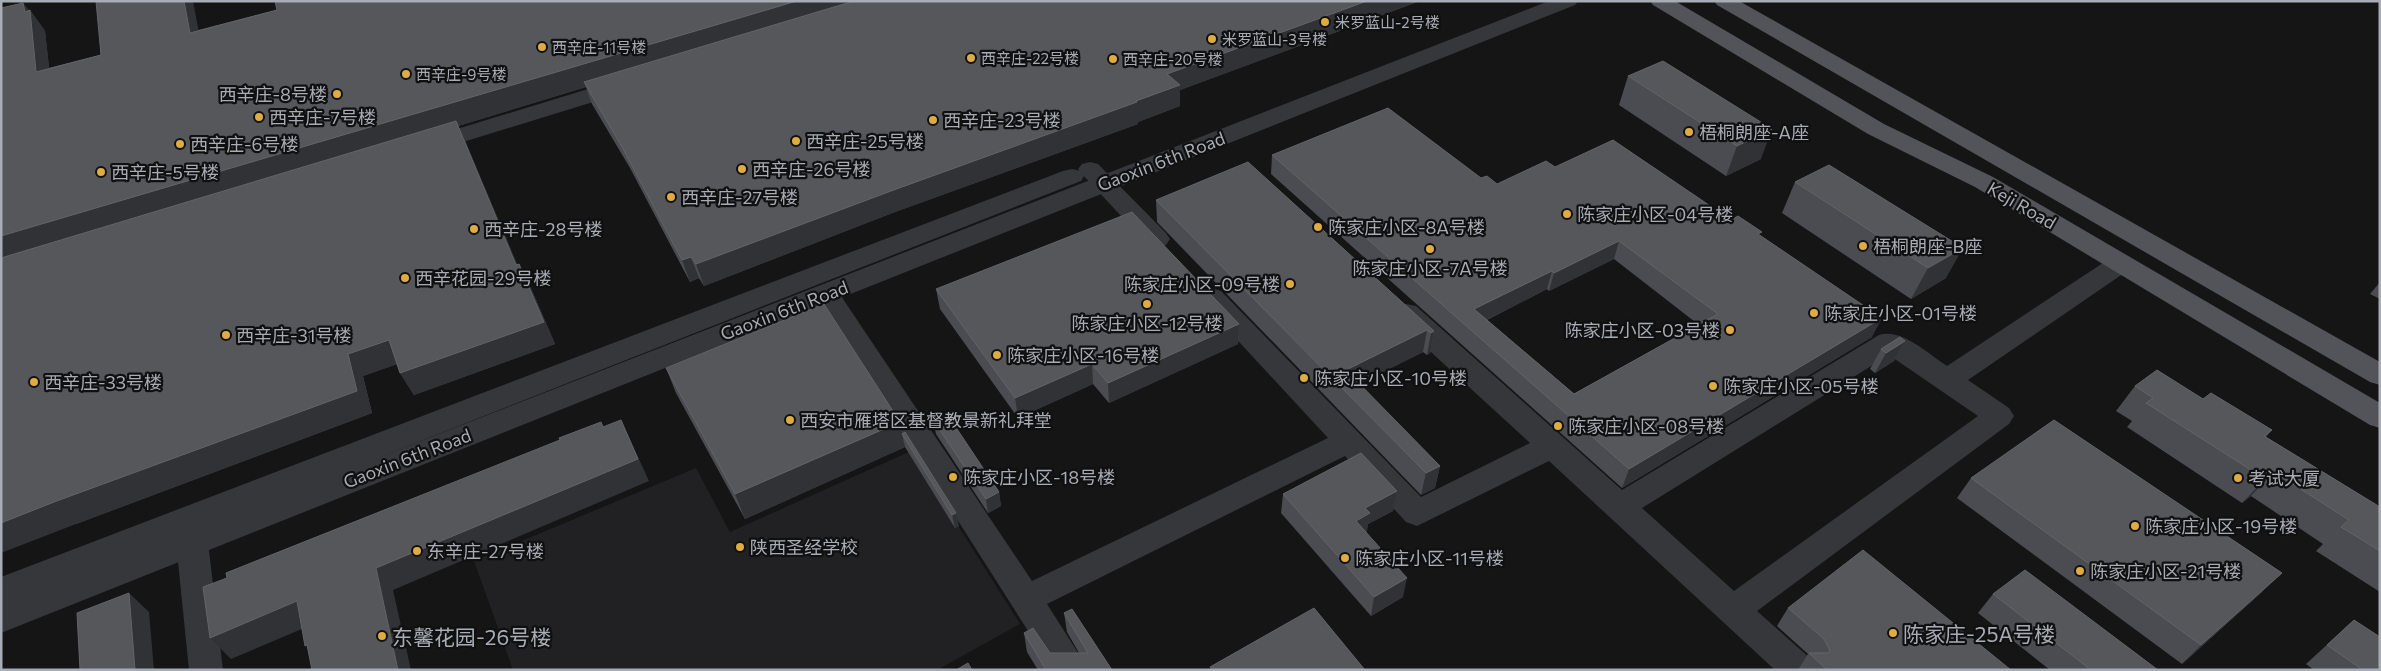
<svg xmlns="http://www.w3.org/2000/svg" width="2381" height="671" font-family="Commissioner,'Noto Sans SC',sans-serif">
<style>
.built{fill:#212123}
.lines{fill:none;stroke-linecap:round;stroke-linejoin:round}
.minor{fill:#36373b;fill-rule:evenodd}
.tertiary{fill:#36373b;fill-rule:evenodd}
.primary{fill:#525459;fill-rule:evenodd}
.wall{fill:#4b4c51;fill-rule:evenodd}
.shaded-wall{fill:#313235}
.building{fill:#55575b;stroke:#626469;fill-rule:evenodd}
.poi-dot{fill:#dfac44;stroke:#101011;stroke-width:2}
.labels{text-anchor:middle;dominant-baseline:central;stroke-width:4.5;stroke-linejoin:round;paint-order:stroke}
.far-poi-label{font-size:15px;fill:#a8acb5;stroke:#101011;text-anchor:start}
.poi-label{font-size:18px;fill:#a8acb5;stroke:#101011;text-anchor:start}
.street-label{font-size:18px;fill:#a8acb5;stroke:#101011}
.near-poi-label{font-size:21px;fill:#a8acb5;stroke:#101011;text-anchor:start}
</style>
<rect width="100%" height="100%" fill="#151516"/>
<path class="built" d="M911,451L1020,624L937,670H513L474,561L696,468L730,532Z"/>
<g class="lines">
<path class="minor" d="M624,78L632,80L635,85L632,90L434,151L426,153L418,151L414,146L418,141Z
M1090,162L1098,164L1166,233L1170,239L1166,245L1157,247L1148,245L1082,174L1078,169L1082,164Z
M2121,254L2130,257L2134,263L2130,269L1968,380L2009,408L2014,416L2009,424L1757,611L1811,659L1816,670H1775L1549,461L1417,526L1406,522L1345,456L1047,604L1089,670H1053L813,293L817,287L826,284L835,287L1032,581L1328,438L1203,303L1199,297L1203,291L1212,288L1221,291L1421,497L1530,443L1396,320L1392,313L1396,306L1406,304L1416,306L1622,490L1879,335C1902,328 1928,354 1947,366L2112,257ZM1889,355L1978,416L1734,591L1642,508Z
M192,529L203,533L208,542L223,670H189L176,542L181,533Z"/>
<path class="tertiary" d="M1549,1H1578L1575,5L1,633V577L1063,171L1072,169L1081,171L1084,176L1081,181L367,462Z"/>
<path class="primary" d="M1650,1H1675L1884,124L1993,177L2380,403V428L2370,425L1975,187L1868,134L1653,5Z
M1714,1H1739L2380,362V385L2370,382L1717,5Z"/>
</g>
<path class="wall" d="M275,1H1420L1180,90V106L1138,122V124L895,212L704,286L699,278L690,282L630,168L592,104L586,87L458,126L466,143L517,265L530,286L555,344L414,395L400,373L397,364L363,376L372,413L76,524L23,3L29,11L30,10L45,31L49,68L277,10Z
M1628,76L1761,159L1726,176L1619,105Z
M1272,155L1481,178L1497,184L1731,220L1760,236L1872,337L1622,488L1271,174ZM1614,259L1699,325L1574,394L1487,320L1547,289L1549,291Z
M1795,182L1946,278L1911,299L1782,213Z
M1156,200L1434,331L1430,353L1427,355L1423,352L1359,384L1440,466L1435,488L1421,495L1157,222Z
M2380,282V299L2370,294Z
M936,289L1239,324L1238,344L1109,403L1093,384L1018,418L940,309Z
M1905,341L1894,361L1875,373L1870,369L1881,349Z
M666,368L900,422L903,433L905,432L959,526L955,528L905,447L745,519L676,393Z
M2135,386L2203,399L2272,430L2266,437L2380,507V592L2316,551L2323,544L2251,496L2242,503L2127,427L2132,421L2116,411Z
M933,420L999,492L1001,506L988,513L936,434Z
M1971,478L2262,592L2182,664L1957,498Z
M1397,491L1393,511L1368,524L1366,533L1403,597L1371,616L1281,513L1283,494Z
M1993,594L2158,670H2050L1978,613Z
M1788,608L2011,670H1798L1808,654L1777,626Z
M1064,613L1112,670H1038L1027,652L1024,633L1050,653H1079L1067,632Z
M2354,620L2380,670H2314L2306,664Z"/>
<path class="shaded-wall" d="M184,1H193L203,54L190,33Z
M797,1H870L584,82L586,87L458,126L466,143L527,287L1,264V236Z
M1367,1H1420L1180,90V106L1138,122V124L895,212L704,286L696,264L891,191L1136,101L1167,74Z
M23,3L30,12V10L45,31L52,93L36,72Z
M1772,129L1761,159L1726,176L1737,146Z
M1619,241L1614,259L1549,291L1554,273Z
M1963,248L1946,278L1911,299L1928,268Z
M691,257L699,278L690,282L682,260Z
M519,264L530,286L555,344L414,395L400,373Z
M1552,271L1547,289L1470,328L1474,309Z
M1882,318L1872,337L1622,488L1629,469Z
M1239,324L1238,344L1109,403L1108,383Z
M1427,330L1423,352L1345,391L1346,370Z
M1434,331L1430,353L1427,355L1431,333Z
M389,340L403,362L363,376L372,413L76,524L1,553V523L348,354Z
M1905,341L1894,361L1875,373L1886,353Z
M1092,364L1093,384L1018,418L1015,398Z
M621,420L649,481L393,590L411,670H398L376,568Z
M900,422L904,438L902,434L905,447L745,519L735,494Z
M1440,466L1435,488L1421,495L1426,473Z
M2274,472L2251,496L2242,503L2265,479Z
M1397,491L1393,511L1368,524L1367,533L1356,521L1365,508Z
M999,492L1001,506L988,513L986,499Z
M956,513L959,526L955,528L952,515Z
M2282,573L2262,592L2182,664L2201,645Z
M1407,578L1403,597L1371,616L1374,597Z
M129,593L149,612L154,670H135Z
M297,601L316,623L231,659L210,638Z"/>
<path class="building" d="M96,1H184L190,33L277,10L275,1H797L1,236V8L23,3L25,12L30,10L36,72L101,55Z
M854,1H1367L1167,74L1180,85L1136,101L1137,102L891,191L696,264L691,257L682,260L622,147L584,82Z
M1663,61L1772,129L1737,146L1628,76Z
M1388,108L1481,178L1487,176L1497,184L1546,161L1555,167L1613,140L1731,220L1738,216L1762,232L1758,234L1882,318L1629,469L1272,155ZM1619,241L1718,314L1574,394L1474,309L1552,271L1554,273Z
M456,121L516,265L519,264L544,322L400,373L389,340L348,354L357,391L54,502L1,523V258Z
M1248,162L1434,331L1431,333L1427,330L1346,370L1440,466L1426,473L1156,200Z
M1829,165L1963,248L1928,268L1795,182Z
M1132,212L1239,324L1108,383L1092,364L1015,398L936,289Z
M824,304L900,422L735,494L666,368Z
M1900,337L1905,341L1886,353L1881,349Z
M2157,370L2203,399L2211,393L2272,430L2264,436L2380,507V551L2341,527L2349,520L2274,472L2265,479L2146,403L2153,398L2135,386Z
M947,414L999,492L986,499L933,420Z
M621,420L638,459L376,568L398,670H312L307,645L305,646L297,601L210,638L203,587L227,578L226,573L560,440L559,438L601,422L603,427Z
M2054,420L2282,573L2201,645L1971,478Z
M905,432L956,513L952,515L902,434Z
M1361,453L1397,491L1365,508L1370,513L1356,521L1407,578L1374,597L1283,494Z
M1863,550L2011,670H1827L1809,653H1828L1830,651L1824,639L1788,608Z
M2025,570L2158,670H2091L1993,594Z
M129,593L135,670H80L77,613Z
M1314,608L1365,670H1212L1210,667Z
M1072,609L1112,670H1046L1024,633L1033,628L1050,653H1088L1064,613Z
M2354,620L2380,637V670H2363L2327,645Z
M968,663L972,670H956Z"/>
<g class="poi-dot">
<circle cx="1325" cy="22" r="5"/>
<circle cx="1212" cy="39" r="5"/>
<circle cx="542" cy="47" r="5"/>
<circle cx="971" cy="58" r="5"/>
<circle cx="1113" cy="59" r="5"/>
<circle cx="406" cy="74" r="5"/>
<circle cx="337" cy="94" r="5"/>
<circle cx="259" cy="117" r="5"/>
<circle cx="933" cy="120" r="5"/>
<circle cx="1689" cy="132" r="5"/>
<circle cx="796" cy="141" r="5"/>
<circle cx="180" cy="144" r="5"/>
<circle cx="742" cy="169" r="5"/>
<circle cx="101" cy="172" r="5"/>
<circle cx="671" cy="197" r="5"/>
<circle cx="1567" cy="214" r="5"/>
<circle cx="1318" cy="227" r="5"/>
<circle cx="474" cy="229" r="5"/>
<circle cx="1863" cy="246" r="5"/>
<circle cx="1430" cy="249" r="5"/>
<circle cx="405" cy="278" r="5"/>
<circle cx="1290" cy="284" r="5"/>
<circle cx="1147" cy="304" r="5"/>
<circle cx="1814" cy="313" r="5"/>
<circle cx="1730" cy="330" r="5"/>
<circle cx="226" cy="335" r="5"/>
<circle cx="997" cy="355" r="5"/>
<circle cx="1304" cy="378" r="5"/>
<circle cx="34" cy="382" r="5"/>
<circle cx="1713" cy="386" r="5"/>
<circle cx="790" cy="420" r="5"/>
<circle cx="1558" cy="426" r="5"/>
<circle cx="953" cy="477" r="5"/>
<circle cx="2238" cy="478" r="5"/>
<circle cx="2135" cy="526" r="5"/>
<circle cx="740" cy="547" r="5"/>
<circle cx="417" cy="551" r="5"/>
<circle cx="1345" cy="558" r="5"/>
<circle cx="2080" cy="571" r="5"/>
<circle cx="1893" cy="633" r="5"/>
<circle cx="382" cy="636" r="5"/>
</g>
<g class="labels">
<g class="far-poi-label">
<text x="1335" y="22">米罗蓝山-2号楼</text>
<text x="1222" y="39">米罗蓝山-3号楼</text>
<text x="552" y="47">西辛庄-11号楼</text>
<text x="981" y="58">西辛庄-22号楼</text>
<text x="1123" y="59">西辛庄-20号楼</text>
<text x="416" y="74">西辛庄-9号楼</text>
</g>
<g class="poi-label">
<text x="327" y="94" text-anchor="end">西辛庄-8号楼</text>
<text x="269" y="117">西辛庄-7号楼</text>
<text x="943" y="120">西辛庄-23号楼</text>
<text x="1699" y="132">梧桐朗座-A座</text>
<text x="806" y="141">西辛庄-25号楼</text>
<text x="190" y="144">西辛庄-6号楼</text>
<text x="752" y="169">西辛庄-26号楼</text>
<text x="111" y="172">西辛庄-5号楼</text>
<text x="681" y="197">西辛庄-27号楼</text>
<text x="1577" y="214">陈家庄小区-04号楼</text>
<text x="1328" y="227">陈家庄小区-8A号楼</text>
<text x="484" y="229">西辛庄-28号楼</text>
<text x="1873" y="246">梧桐朗座-B座</text>
<text x="1430" y="268" text-anchor="middle">陈家庄小区-7A号楼</text>
<text x="415" y="278">西辛花园-29号楼</text>
<text x="1280" y="284" text-anchor="end">陈家庄小区-09号楼</text>
<text x="1824" y="313">陈家庄小区-01号楼</text>
<text x="1147" y="323" text-anchor="middle">陈家庄小区-12号楼</text>
<text x="1720" y="330" text-anchor="end">陈家庄小区-03号楼</text>
<text x="236" y="335">西辛庄-31号楼</text>
<text x="1007" y="355">陈家庄小区-16号楼</text>
<text x="1314" y="378">陈家庄小区-10号楼</text>
<text x="44" y="382">西辛庄-33号楼</text>
<text x="1723" y="386">陈家庄小区-05号楼</text>
<text x="800" y="420">西安市雁塔区基督教景新礼拜堂</text>
<text x="1568" y="426">陈家庄小区-08号楼</text>
<text x="963" y="477">陈家庄小区-18号楼</text>
<text x="2248" y="478">考试大厦</text>
<text x="2145" y="526">陈家庄小区-19号楼</text>
<text x="750" y="547">陕西圣经学校</text>
<text x="427" y="551">东辛庄-27号楼</text>
<text x="1355" y="558">陈家庄小区-11号楼</text>
<text x="2090" y="571">陈家庄小区-21号楼</text>
</g>
<g class="street-label">
<text transform="translate(1161 161) rotate(-21)">Gaoxin 6th Road</text>
<text transform="translate(2022 205) rotate(30)">Keji Road</text>
<text transform="translate(784 310) rotate(-21)">Gaoxin 6th Road</text>
<text transform="translate(407 458) rotate(-21)">Gaoxin 6th Road</text>
</g>
<g class="near-poi-label">
<text x="1903" y="633">陈家庄-25A号楼</text>
<text x="392" y="636">东馨花园-26号楼</text>
</g>
</g>
<rect width="2381" height="671" fill="none" stroke="#a8acb5" stroke-width="5"/>
</svg>
